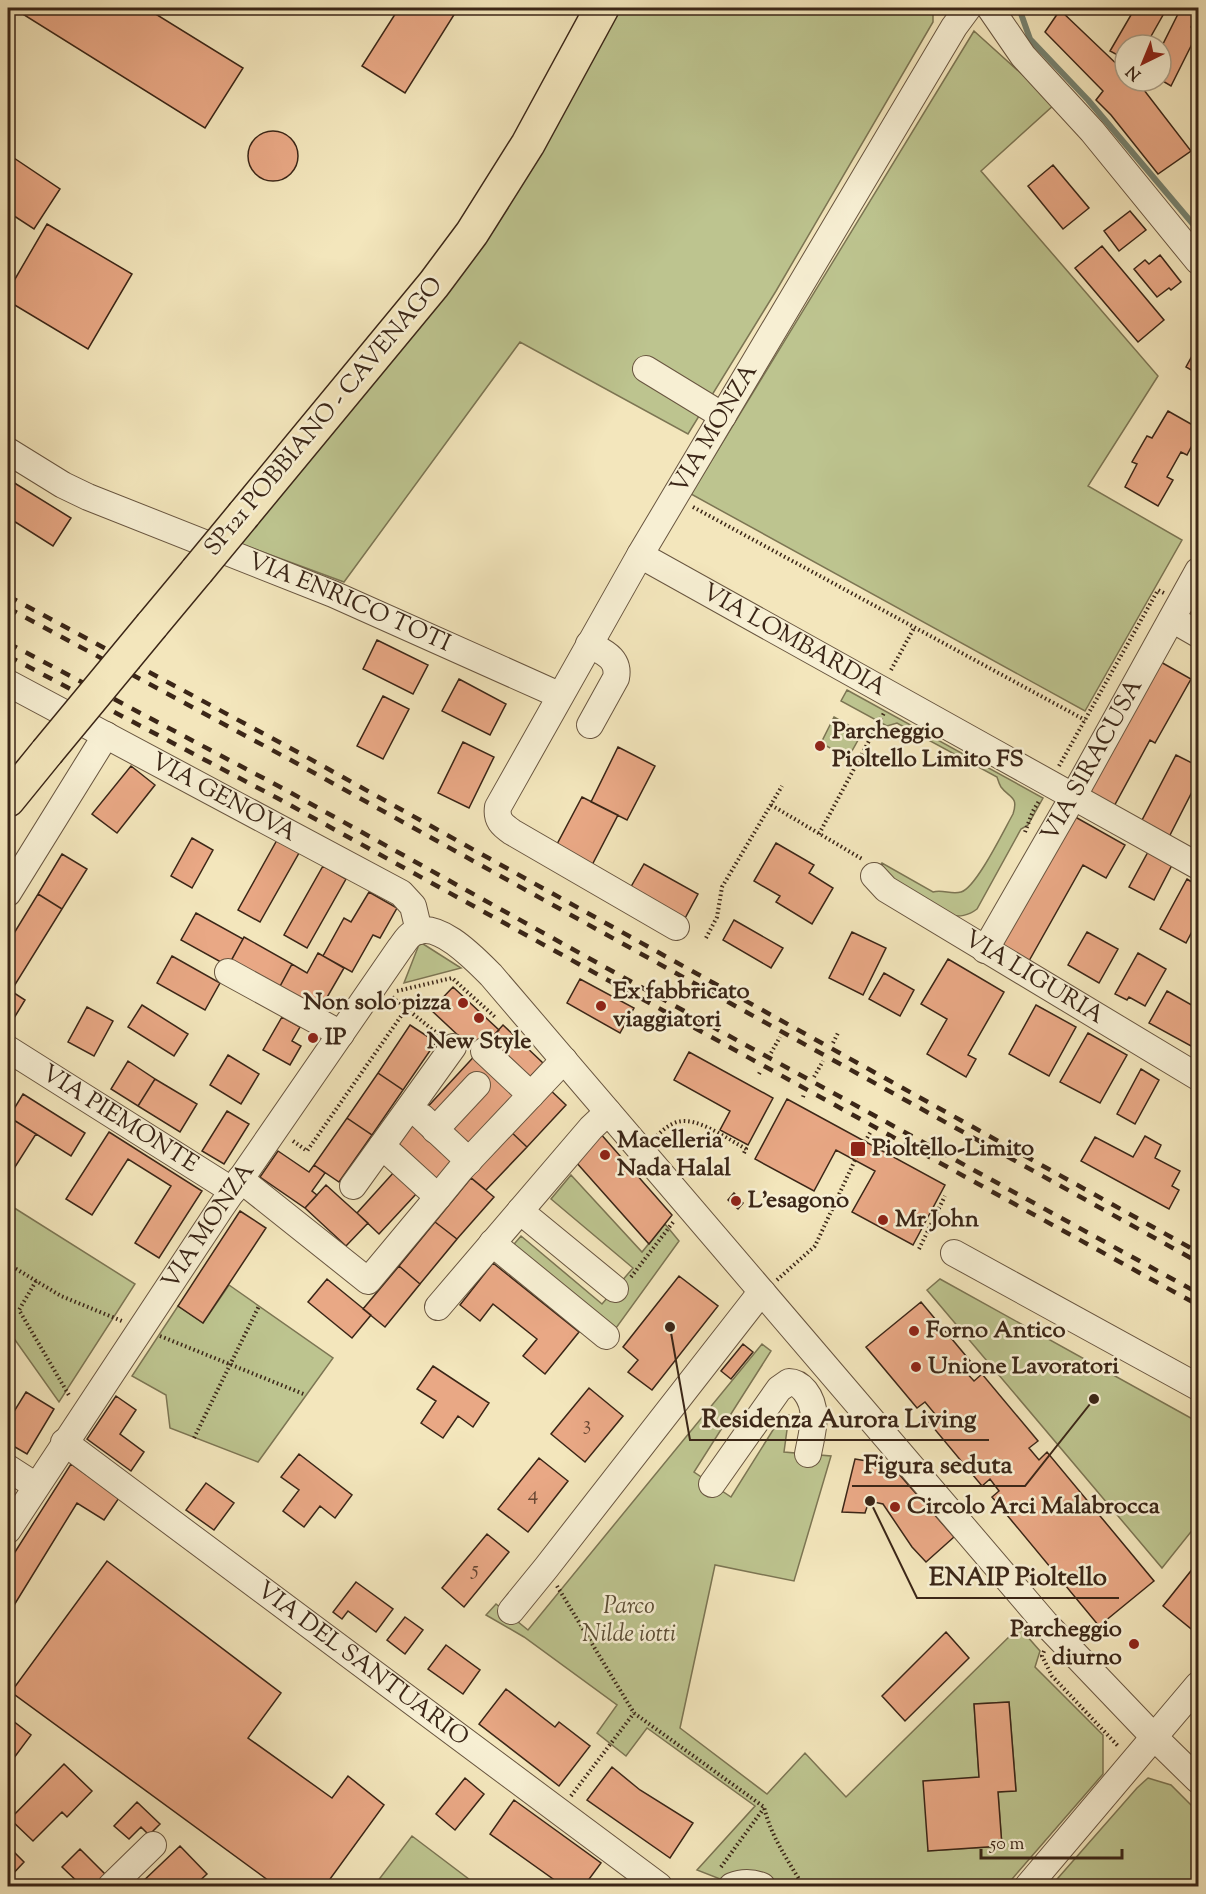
<svg xmlns="http://www.w3.org/2000/svg" width="1206" height="1894" font-family="'Sorts Mill Goudy',serif">
<style>
.green{fill:#bdc48f;stroke:#7c7553;stroke-width:1.5;fill-rule:evenodd}
.lines{fill:none;stroke-linecap:round;stroke-linejoin:round}
.stream{stroke:#768270;stroke-width:6}
.building{fill:#e9a885;stroke:#3b2617;stroke-width:1.5}
.minor-casing{stroke:#695640;stroke-width:28}
.major-casing{stroke:#3b2617;stroke-width:36}
.path{stroke:#3b2617;stroke-width:4;stroke-dasharray:1.5 3;stroke-linecap:butt}
.minor{stroke:#f7efd3;stroke-width:26}
.major{stroke:#f3e6bc;stroke-width:33}
.rail{stroke:#3b2617;stroke-width:4.5;stroke-dasharray:10 10;stroke-linecap:butt}
.major-bridge-casing{stroke:#3b2617;stroke-width:36;stroke-linecap:butt}
.major-bridge{stroke:#f3e6bc;stroke-width:33}
.poi-dot{fill:#8f2418;stroke:#f7efd3;stroke-width:2}
.labels{text-anchor:middle;dominant-baseline:central;stroke-width:5;stroke-linejoin:round;paint-order:stroke}
.number-label{font-size:21px;fill:#664632}
.street-label{font-size:24px;fill:#3b2617;stroke:#f7efd3}
.poi-label{font-size:24px;font-weight:bold;fill:#3b2617;stroke:#f7efd3;text-anchor:start}
.park-label{font-size:24px;font-style:italic;fill:#5c4e35;stroke:#f7efd3}
.leader{fill:none;stroke:#3b2617;stroke-width:2}
.callout-dot{fill:#3b2617;stroke:#f7efd3;stroke-width:2}
.callout-label{font-size:26px;text-anchor:middle;font-weight:bold;fill:#3b2617;stroke:#f7efd3;stroke-width:5;stroke-linejoin:round;paint-order:stroke}
</style>
<rect width="100%" height="100%" fill="#f3e6bc"/>
<filter id="stains"><feTurbulence type="fractalNoise" baseFrequency=".00333" numOctaves="4"/><feColorMatrix values="0 0 0 0 .2 0 0 0 0 .09 0 0 0 0 .02 0 0 0 .5 -.17"/></filter>
<radialGradient id="worn" r=".72"><stop offset=".6" stop-color="#630" stop-opacity="0"/><stop offset="1" stop-color="#630" stop-opacity=".3"/></radialGradient>
<path class="green" d="M615,8H933V22L776,291L688,434L520,342L344,582L238,543Z
M974,31L1055,104L981,171L1158,376L1088,486L1182,540L1085,711L691,494Z
M847,690L1043,798L1028,825L1021,829L977,909C968,916 960,917 948,915L895,882L880,866L882,863L933,892C943,889 951,895 961,892C976,888 1004,830 1013,814C1019,796 1009,798 1001,787C999,784 998,780 997,777L897,723L887,726L841,701Z
M834,717L862,733L848,758L821,743Z
M420,942L461,968L404,983Z
M571,1175L642,1252L665,1224L679,1241L611,1335L509,1250L521,1236L602,1304L633,1268L551,1199Z
M8,1204L135,1284L59,1402L8,1330Z
M940,1279L1198,1422V1523L1162,1568L927,1290Z
M229,1285L333,1358L258,1462L170,1428L166,1395L132,1376L178,1306L203,1323Z
M762,1344L771,1351L694,1472L731,1497L783,1414L789,1415L784,1452L831,1456L794,1581L715,1565L680,1728L767,1794L805,1753L846,1797L1019,1627L1040,1651L1035,1667L1103,1735V1774L1006,1886H779L769,1877L735,1872L720,1879L697,1870L755,1806L647,1728L626,1756L597,1733L617,1705L524,1637L486,1615L496,1604L528,1630ZM1009,1702L1016,1790L998,1792L1002,1846L928,1851L979,1777L974,1704Z
M1148,1778L1171,1785L1198,1812V1886H1051L1137,1788Z
M412,1836L478,1886H374Z"/>
<g class="lines">
<path class="stream" d="M1019,8L1030,39L1088,100L1198,230"/>
</g>
<path class="building" d="M13,8H146L243,68L205,128Z
M399,8H454L457,10L405,93L362,66Z
M1135,8H1167L1146,45H1125V59L1110,51Z
M1181,8H1198V13L1191,27L1198,32L1171,86L1161,80V48Z
M1060,10L1125,72V81H1134L1144,90L1191,151L1158,174L1111,115L1096,100L1103,91L1045,32Z
M248 156a25 25 0 1 1 50 0a25 25 0 1 1-50 0Z
M8,154L60,189L34,229L8,212Z
M1053,165L1089,208L1063,229L1028,186Z
M1130,211L1146,230L1119,251L1104,231Z
M47,224L132,274L88,349L8,301V291Z
M1102,246L1164,320L1138,342L1075,268Z
M1160,255L1181,282L1171,290L1169,288L1157,297L1134,269L1145,260L1149,264Z
M8,275L14,279L8,291Z
M1198,345V374L1186,367Z
M1168,411L1198,428V434L1187,455L1181,452L1167,477L1173,480L1158,506L1125,487L1137,464L1132,462L1147,436L1152,438Z
M8,479L71,518L53,546L9,518L8,521Z
M377,640L428,665L413,694L363,669Z
M1159,661L1191,679L1155,743L1150,740L1112,810L1085,795Z
M459,679L506,704L490,735L442,711Z
M383,696L409,709L383,759L357,746Z
M463,742L494,757L469,808L438,793Z
M618,747L655,766L627,820L591,802Z
M1176,755L1198,766V780L1168,839L1140,824Z
M131,766L155,785L117,833L92,814Z
M582,797L618,815L591,867L555,848Z
M1070,814L1125,845L1106,878L1083,865L1025,968L993,950Z
M192,838L213,850L192,888L171,876Z
M277,840L299,853L260,922L238,910Z
M776,843L814,865L809,873L833,888L812,924L776,902L780,896L754,881Z
M1148,852L1172,865L1154,900L1129,887Z
M62,854L87,869L62,909L38,894Z
M644,864L698,894L683,922L628,892Z
M323,866L346,879L307,948L284,935Z
M1187,879L1198,886V920L1186,943L1160,929Z
M369,892L397,908L380,938L373,935L352,972L323,956L344,918L351,922Z
M38,894L62,909L11,991L25,1000L11,1023L8,1021V943Z
M196,913L243,939L228,966L181,940Z
M734,920L783,948L771,968L723,940Z
M852,932L886,948L863,995L829,978Z
M1087,932L1118,949L1099,983L1068,965Z
M244,937L292,964L278,990L230,963Z
M318,953L344,968L318,1013L278,990L292,964L307,973Z
M1138,953L1166,969L1145,1006L1129,997L1127,1000L1115,994Z
M172,956L220,983L205,1010L157,983Z
M948,959L1004,992L968,1055L976,1059L966,1077L927,1054L947,1019L921,1004Z
M884,973L914,990L900,1016L869,999Z
M580,979L634,1008L620,1033L567,1003Z
M453,987L499,1030L477,1053L431,1010Z
M1167,991L1195,1007L1198,1002V1033L1191,1046L1149,1023Z
M142,1005L188,1034L174,1056L128,1027Z
M1036,1005L1076,1027L1049,1076L1009,1054Z
M87,1007L113,1021L94,1056L68,1042Z
M282,1017L300,1027L292,1041L301,1046L290,1065L263,1050Z
M410,1025L436,1042L403,1090L378,1073Z
M503,1025L543,1063L524,1083L484,1046Z
M1088,1033L1127,1055L1100,1103L1060,1082Z
M480,1050L524,1091L468,1151L447,1131L422,1113Z
M689,1052L773,1098L748,1145L720,1130L730,1111L674,1080Z
M228,1055L259,1074L241,1104L210,1085Z
M128,1061L155,1079L138,1106L111,1089Z
M1141,1069L1159,1080L1135,1124L1117,1114Z
M378,1073L403,1090L372,1135L347,1118Z
M155,1079L197,1104L180,1132L138,1106Z
M546,1086L566,1105L527,1147L507,1128Z
M23,1094L85,1133L71,1156L9,1117Z
M787,1099L945,1185L913,1245L852,1212L875,1171L836,1150L814,1191L755,1159Z
M227,1111L249,1124L224,1164L202,1151Z
M9,1117L36,1134L8,1178V1119Z
M347,1118L372,1135L339,1182L314,1165Z
M416,1120L459,1160L439,1181L396,1141Z
M507,1128L527,1147L486,1190L464,1172Z
M109,1132L202,1191L159,1258L135,1243L171,1186L128,1159L92,1215L66,1199Z
M599,1132L672,1215L649,1244L575,1161Z
M1145,1136L1161,1145L1155,1158L1180,1171L1172,1186L1179,1190L1169,1209L1081,1161L1095,1137L1133,1157Z
M278,1151L309,1172L314,1165L325,1173L312,1191L317,1195L305,1208L260,1177Z
M394,1172L417,1193L379,1234L357,1213Z
M471,1178L494,1197L457,1239L435,1222Z
M326,1185L368,1223L346,1246L305,1208Z
M734,1193L743,1203L738,1209L728,1200Z
M240,1211L266,1228L203,1323L178,1306Z
M435,1222L457,1239L420,1284L399,1266Z
M493,1263L579,1332L545,1374L523,1356L537,1339L493,1304L480,1321L460,1305Z
M399,1266L420,1284L385,1327L363,1309Z
M679,1276L718,1306L652,1390L628,1372L638,1360L623,1347Z
M327,1279L371,1315L352,1338L308,1302Z
M921,1302L971,1362L963,1369L974,1381L982,1374L1038,1441L1029,1448L1039,1460L1047,1452L1154,1581L1099,1626L992,1497L999,1491L990,1479L982,1486L927,1420L935,1414L925,1402L917,1408L866,1347Z
M743,1344L753,1352L731,1379L721,1371Z
M433,1366L489,1403L473,1427L458,1416L443,1438L421,1423L436,1401L417,1389Z
M589,1388L623,1416L585,1462L551,1434Z
M26,1392L54,1409L27,1454L8,1443V1405L15,1410Z
M116,1396L136,1410L120,1434L144,1452L131,1471L87,1439Z
M299,1454L352,1495L335,1518L320,1506L304,1527L283,1511L299,1490L281,1477Z
M539,1458L568,1481L528,1532L498,1509Z
M855,1459L891,1465L954,1537L926,1562L912,1547L883,1504L869,1501L865,1513L842,1512Z
M71,1464L119,1498L104,1520L77,1503L8,1615V1563Z
M206,1483L234,1503L214,1530L186,1510Z
M487,1534L509,1552L464,1607L442,1588Z
M107,1561L281,1693L248,1738L332,1798L348,1776L384,1805L325,1886H276L11,1692Z
M1198,1562V1627L1195,1632L1163,1606Z
M356,1582L393,1609L376,1632L348,1611L342,1619L333,1612Z
M405,1617L423,1630L405,1654L387,1640Z
M946,1632L969,1658L905,1721L882,1696Z
M446,1645L480,1670L463,1694L428,1669Z
M506,1689L555,1727L559,1722L590,1746L559,1786L479,1724Z
M1009,1702L1016,1791L998,1792L1002,1846L928,1851L923,1781L979,1777L974,1704Z
M8,1717L31,1735L8,1766Z
M64,1764L92,1791L67,1817L62,1812L33,1841L10,1819Z
M612,1767L640,1790L693,1823L670,1858L587,1800Z
M465,1778L484,1794L455,1830L436,1814Z
M514,1800L601,1863L584,1886H563L490,1834Z
M137,1802L160,1824L149,1835L141,1827L129,1839L114,1826Z
M8,1846L24,1862L8,1879Z
M180,1846L207,1874L194,1886H138Z
M80,1849L106,1875L94,1886H82L62,1867Z"/>
<g class="lines">
<defs>
<g id="minor">
<path d="M990,8L1023,56L1092,131L1198,261"/>
<path d="M646,369L723,416"/>
<path id="s1" d="M8,451L63,485L88,497L333,594L559,695"/>
<path id="s2" d="M640,555L1198,866"/>
<path d="M1172,619L1198,634"/>
<path d="M589,644C603,652 620,658 616,678L590,725"/>
<path id="s3" d="M8,683L401,893L413,906L419,931"/>
<path id="s4" d="M874,876L886,889L1198,1077"/>
<path d="M8,893L106,735"/>
<path id="s5" d="M676,927L512,832C502,825 496,820 498,807L640,555L954,27L968,8"/>
<path id="s6" d="M985,950L1073,797L1198,571"/>
<path d="M228,972L341,1034"/>
<path id="s7" d="M8,1049L233,1191"/>
<path d="M484,1051L531,1095"/>
<path d="M422,1117L469,1161"/>
<path d="M435,1130L477,1085"/>
<path d="M240,1179L368,1281L438,1197L382,1146"/>
<path d="M353,1186L453,1047"/>
<path d="M438,1197L461,1169L564,1060"/>
<path d="M520,1211L615,1289"/>
<path d="M492,1243L606,1336"/>
<path d="M954,1253L1198,1387"/>
<path d="M438,1307L591,1128L608,1112"/>
<path id="s8" d="M64,1442L659,1886"/>
<path d="M8,1468L36,1486"/>
<path d="M712,1484L779,1389L789,1382C796,1382 800,1385 805,1391C820,1410 812,1432 808,1454"/>
<path id="s9" d="M8,1530L220,1209L400,948C404,943 407,937 412,934C436,917 476,960 491,975L1046,1624L1154,1737L1198,1780"/>
<path d="M511,1611L546,1568L755,1300L763,1293"/>
<path d="M111,1886L153,1845"/>
<path d="M732,1886C742,1882 752,1882 762,1886"/>
<path d="M1028,1886L1198,1685"/>
</g>
<path id="major" d="M244,514L434,284L472,233L528,144L602,8
M152,625L197,571
M8,800L47,752"/>
</defs>
<use href="#minor" class="minor-casing"/>
<use href="#major" class="major-casing"/>
<path class="path" d="M693,507L1085,720
M891,670L914,628
M1059,766L1158,590L1164,593
M771,805L862,859
M1025,832L1033,811L1039,801
M819,834L884,713
M706,938L717,917L722,887L782,786
M397,991L452,978L495,1017
M392,997L438,1034
M833,1043L838,1033
M771,1053L780,1037
M759,1074L761,1070
M814,1077L823,1061
M803,1097L804,1094
M657,1136C664,1128 675,1120 686,1121C704,1122 730,1140 746,1149L743,1155
M293,1141L307,1151L406,1009
M919,1249L945,1196
M8,1264L61,1296L122,1321
M631,1277L674,1221
M777,1280L815,1246L856,1158L871,1131
M36,1281L19,1310L70,1397
M160,1336L306,1395
M194,1438L259,1306
M557,1586L634,1713L764,1807C771,1837 788,1860 803,1886
M1044,1651L1042,1656L1052,1676L1119,1747
M571,1796L634,1713
M721,1867L764,1808"/>
<use href="#minor" class="minor"/>
<use href="#major" class="major"/>
<path class="rail" d="M8,596L303,755L1198,1252
M8,608L298,764L1198,1262
M8,643L284,789L722,1032L1198,1293
M8,656L279,799L1198,1305"/>
<defs>
<path id="major-bridge" d="M197,571L244,514
M47,752L152,625"/>
</defs>
<use href="#major-bridge" class="major-bridge-casing"/>
<use href="#major-bridge" class="major-bridge"/>
</g>
<g class="poi-dot">
<circle cx="820" cy="746" r="6"/>
<circle cx="463" cy="1003" r="6"/>
<circle cx="601" cy="1006" r="6"/>
<circle cx="479" cy="1018" r="6"/>
<circle cx="313" cy="1038" r="6"/>
<rect x="850" y="1141" width="16" height="16" rx="3"/>
<circle cx="605" cy="1155" r="6"/>
<circle cx="736" cy="1201" r="6"/>
<circle cx="883" cy="1220" r="6"/>
<circle cx="914" cy="1331" r="6"/>
<circle cx="916" cy="1367" r="6"/>
<circle cx="895" cy="1507" r="6"/>
<circle cx="1134" cy="1644" r="6"/>
</g>
<g class="labels">
<g class="number-label">
<text x="587" y="1425">3</text>
<text x="533" y="1495">4</text>
<text x="475" y="1570">5</text>
</g>
<g class="street-label">
<text transform="translate(324 417) rotate(-50)">SP121 POBBIANO - CAVENAGO</text>
<text stroke="none"><textPath href="#s5" startOffset="656">VIA MONZA</textPath></text>
<text stroke="none"><textPath href="#s1" startOffset="374">VIA ENRICO TOTI</textPath></text>
<text stroke="none"><textPath href="#s2" startOffset="176">VIA LOMBARDIA</textPath></text>
<text stroke="none"><textPath href="#s6" startOffset="218">VIA SIRACUSA</textPath></text>
<text stroke="none"><textPath href="#s3" startOffset="244">VIA GENOVA</textPath></text>
<text stroke="none"><textPath href="#s4" startOffset="190">VIA LIGURIA</textPath></text>
<text stroke="none"><textPath href="#s7" startOffset="132">VIA PIEMONTE</textPath></text>
<text stroke="none"><textPath href="#s9" startOffset="364">VIA MONZA</textPath></text>
<text stroke="none"><textPath href="#s8" startOffset="372">VIA DEL SANTUARIO</textPath></text>
</g>
<g class="poi-label">
<text x="832" y="732">Parcheggio<tspan x="832" dy="28">Pioltello Limito FS</tspan></text>
<text x="613" y="992">Ex fabbricato<tspan x="613" dy="28">viaggiatori</tspan></text>
<text x="451" y="1003" text-anchor="end">Non solo pizza</text>
<text x="325" y="1038">IP</text>
<text x="479" y="1042" text-anchor="middle">New Style</text>
<text x="617" y="1141">Macelleria<tspan x="617" dy="28">Nada Halal</tspan></text>
<text x="872" y="1149">Pioltello-Limito</text>
<text x="748" y="1201">L'esagono</text>
<text x="895" y="1220">Mr John</text>
<text x="926" y="1331">Forno Antico</text>
<text x="928" y="1367">Unione Lavoratori</text>
<text x="907" y="1507">Circolo Arci Malabrocca</text>
<text x="1122" y="1630" text-anchor="end">Parcheggio<tspan x="1122" dy="28">diurno</tspan></text>
</g>
<g class="park-label">
<text x="629" y="1607">Parco<tspan x="629" dy="28">Nilde iotti</tspan></text>
</g>
</g>
<path class="leader" d="M670 1327L690 1440H989M1094 1399L1025 1486H852M870 1501L917 1598H1119"/>
<g class="callout-dot">
<circle cx="670" cy="1327" r="6"/>
<circle cx="1094" cy="1399" r="6"/>
<circle cx="870" cy="1501" r="6"/>
</g>
<g class="callout-label">
<text x="839" y="1427">Residenza Aurora Living</text>
<text x="938" y="1473">Figura seduta</text>
<text x="1018" y="1585">ENAIP Pioltello</text>
</g>
<rect width="1206" height="1894" fill="none" stroke="#f3e6bc" stroke-width="30"/>
<rect x="9" y="9" width="1188" height="1876" fill="none" stroke="#3b2617" stroke-width="3"/>
<rect x="15" y="15" width="1176" height="1864" fill="none" stroke="#3b2617" stroke-width="1.5"/>
<g transform="translate(1143 63) rotate(223)"><circle r="28" fill="#f7efd3" stroke="#ac9f88" stroke-width="1.5"/>
<path d="M0-4.5L10 22L0 15L-10 22Z" fill="#8f2418"/>
<text y="-9" font-size="16" font-weight="bold" text-anchor="middle" fill="#3b2617">N</text>
</g>
<path d="M981 1849v9h141v-9" fill="none" stroke="#3b2617" stroke-width="3"/>
<text x="990" y="1849" font-size="18" fill="#3b2617" stroke="#f7efd3" stroke-width="4.5" paint-order="stroke">50 m</text>
<rect width="100%" height="100%" filter="url(#stains)"/>
<rect width="100%" height="100%" fill="url(#worn)"/>
</svg>
